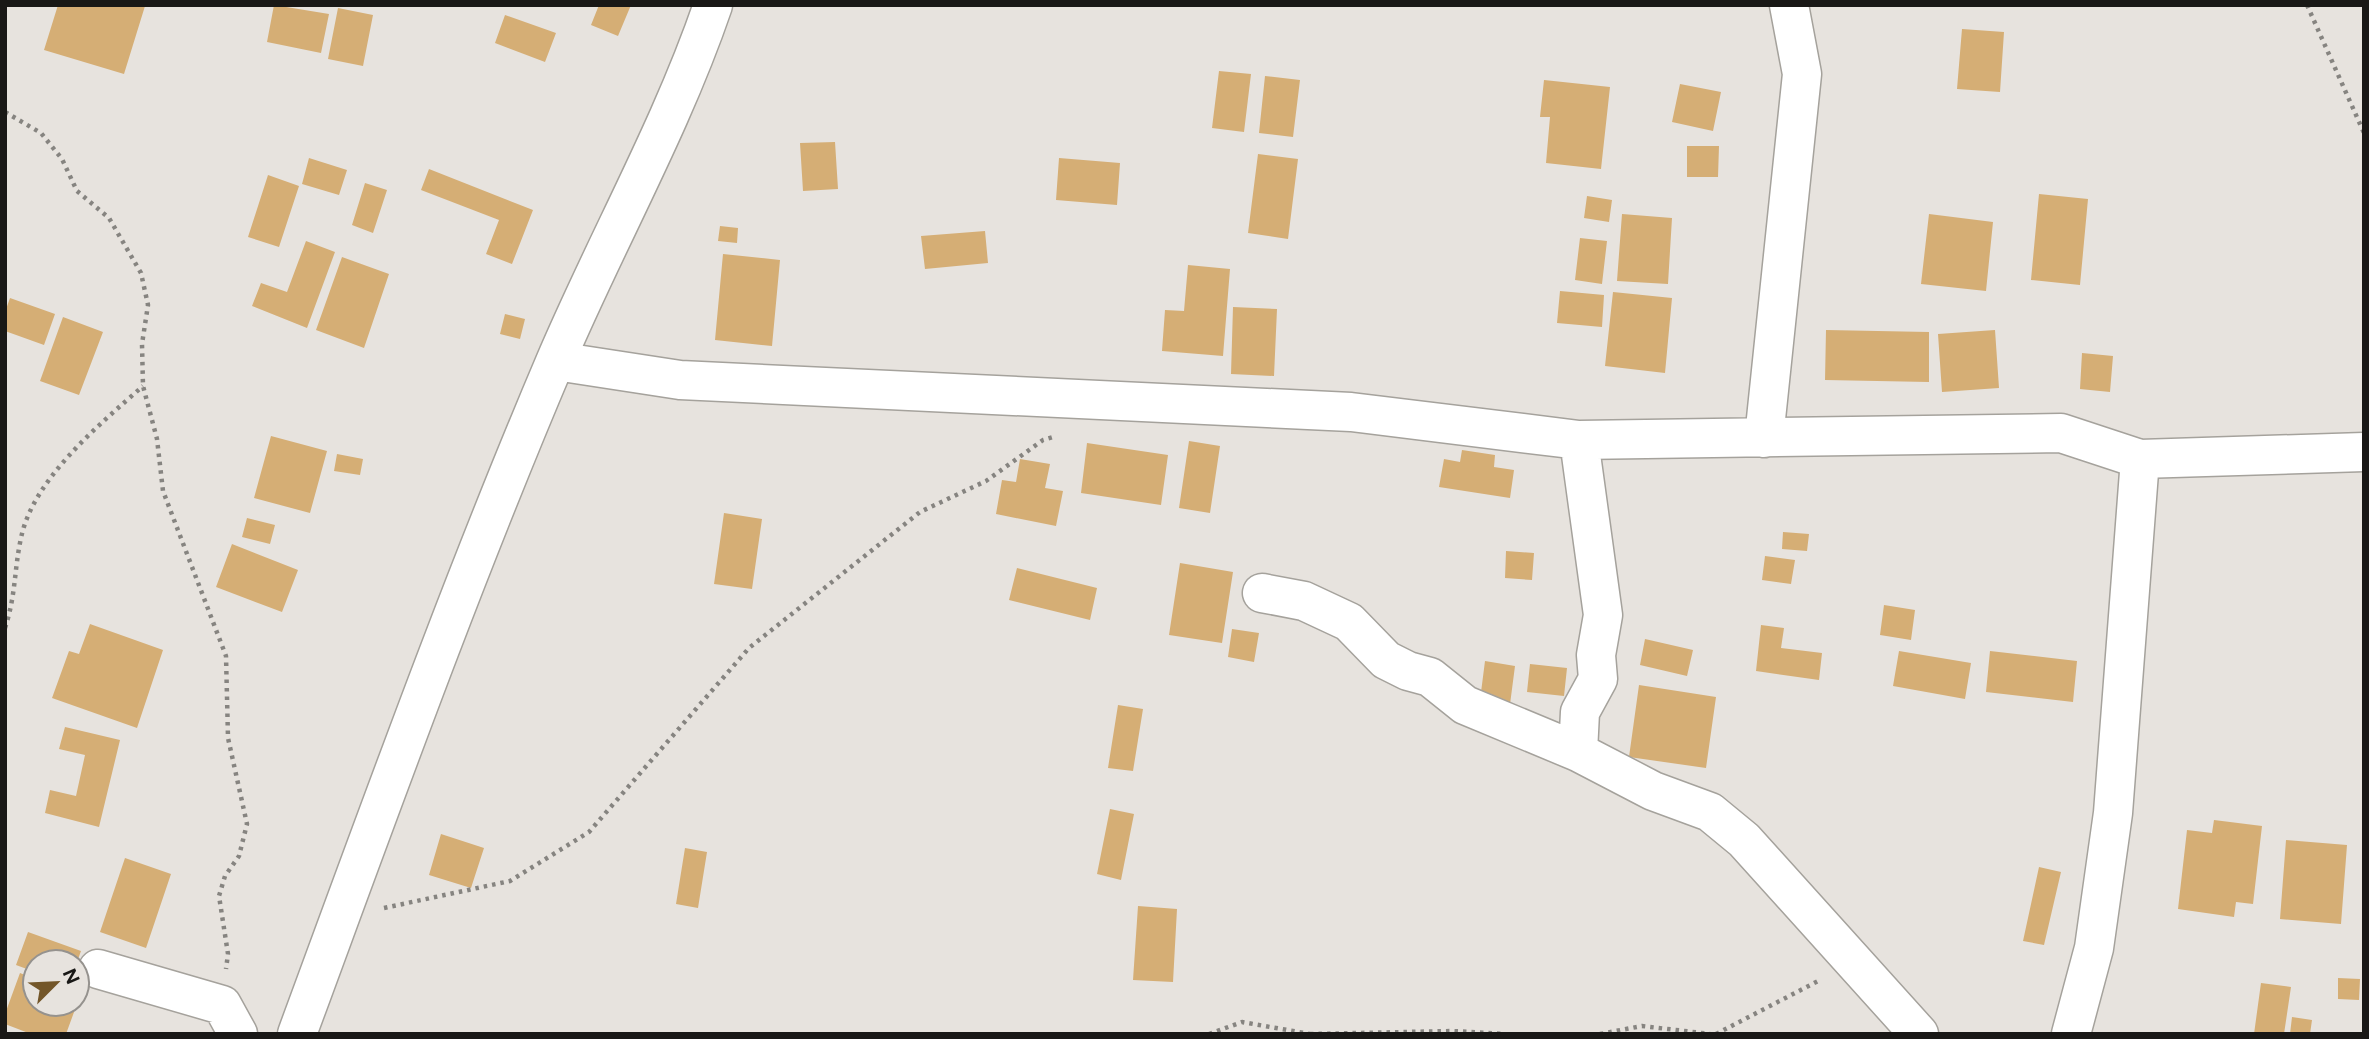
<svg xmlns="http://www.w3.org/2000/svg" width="2369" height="1039" font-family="Figtree,sans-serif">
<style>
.building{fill:#d5ae75}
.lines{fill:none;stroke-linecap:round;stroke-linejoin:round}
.minor-casing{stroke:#a5a29c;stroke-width:41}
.path{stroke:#868480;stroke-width:4.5;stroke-dasharray:3.5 5;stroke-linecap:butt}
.minor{stroke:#fff;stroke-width:38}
</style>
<rect width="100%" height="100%" fill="#e7e3de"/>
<path class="building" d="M58,5L145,6L124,74L44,50Z
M274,5L329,14L321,53L267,42Z
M599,5H631L618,36L591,25Z
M338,8L373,15L363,66L328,59Z
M505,15L556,33L545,62L495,43Z
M1962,29L2004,32L2000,92L1957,89Z
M1219,71L1251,74L1244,132L1212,128Z
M1265,76L1300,80L1293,137L1259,133Z
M1544,80L1610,87L1601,169L1546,163L1550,117H1540Z
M1680,84L1721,92L1713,131L1672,122Z
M835,142L838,189L803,191L800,143Z
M1687,146H1719L1718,177H1687Z
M1258,154L1298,159L1288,239L1248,233Z
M309,158L347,170L339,195L302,184Z
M1059,158L1120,163L1117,205L1056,200Z
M429,169L533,210L512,264L486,254L499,220L421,190Z
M268,175L299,186L279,247L248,237Z
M365,183L387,190L373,233L352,225Z
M2039,194L2088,199L2080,285L2031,280Z
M1587,196L1612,200L1609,222L1584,218Z
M1622,214L1672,218L1668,284L1617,281Z
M1929,214L1993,222L1986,291L1921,284Z
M720,226L738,228L737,243L718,241Z
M985,231L988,263L925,269L921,236Z
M1580,238L1607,241L1602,284L1575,280Z
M306,241L335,252L307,328L252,306L261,283L287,292Z
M723,254L780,260L772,346L715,340Z
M342,257L389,274L364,348L316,330Z
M1188,265L1230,269L1223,356L1162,351L1165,310L1184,311Z
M1560,291L1604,295L1602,327L1557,323Z
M1613,292L1672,298L1665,373L1605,366Z
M10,298L55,314L44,345L5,331V312Z
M1233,307L1277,309L1274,376L1231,374Z
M505,314L525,319L520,339L500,334Z
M63,317L103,332L79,395L40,381Z
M1826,330L1929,332V382L1825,380Z
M1995,330L1999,388L1942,392L1938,334Z
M2082,353L2113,356L2110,392L2080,389Z
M271,436L327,451L310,513L254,498Z
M1189,441L1220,446L1210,513L1179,508Z
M1087,443L1168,455L1161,505L1081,493Z
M1462,450L1495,455L1494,467L1514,470L1510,498L1439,487L1444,459L1460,462Z
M337,454L363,459L360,475L334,471Z
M1020,459L1050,464L1045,488L1063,491L1056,526L996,514L1002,480L1016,482Z
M724,513L762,519L752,589L714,584Z
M247,518L275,525L270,544L242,537Z
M1783,532L1809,534L1807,551L1782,549Z
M232,544L298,570L282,612L216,587Z
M1506,551L1534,553L1532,580L1505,578Z
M1765,556L1795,560L1791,584L1762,580Z
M1180,563L1233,572L1222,643L1169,635Z
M1017,568L1097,588L1090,620L1009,600Z
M1884,605L1915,610L1911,640L1880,635Z
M90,624L163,650L137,728L52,698L69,651L79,654Z
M1761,625L1784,628L1781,648L1822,653L1819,680L1756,671Z
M1232,629L1259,633L1254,662L1228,657Z
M1645,639L1693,650L1687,676L1640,665Z
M1899,651L1971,663L1965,699L1893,686Z
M1990,651L2077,661L2073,702L1986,692Z
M1485,661L1515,666L1509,712L1479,708Z
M1530,664L1567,668L1564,696L1527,692Z
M1639,685L1716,697L1706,768L1629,757Z
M1118,705L1143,709L1133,771L1108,768Z
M65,727L120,740L99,827L45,813L50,790L76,796L85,755L59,749Z
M1110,809L1134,814L1121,880L1097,874Z
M2214,820L2262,826L2253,904L2236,902L2234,917L2178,909L2187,830L2212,833Z
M441,834L484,848L471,888L429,875Z
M2286,840L2347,845L2341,924L2280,919Z
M685,848L707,852L698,908L676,904Z
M125,858L171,874L146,948L100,932Z
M2039,867L2061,872L2044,945L2023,941Z
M1138,906L1177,909L1173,982L1133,980Z
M28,932L81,951L77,962H35V972L16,965Z
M20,973L35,979V1004H77L66,1034H31L5,1024V1014Z
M2338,978L2360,979L2359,1000L2338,999Z
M2261,983L2291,987L2284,1034H2254Z
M2292,1017L2312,1020L2310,1034H2290Z"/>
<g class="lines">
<defs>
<path id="minor" d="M556,361L680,380L1351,412L1579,440L2061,433L2140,459L2364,452
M1764,438L1802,74L1789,5
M1262,593L1304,601L1349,622L1386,660L1408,671L1430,677L1465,705L1578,752L1653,791L1710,812L1744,840L1919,1034
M1578,752L1580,712L1598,679L1596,655L1603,615L1579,440
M98,969L222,1005L238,1034
M297,1034C380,809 461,583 555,362C606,242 671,128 713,5
M2071,1034L2094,948L2113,813L2140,459"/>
</defs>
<use href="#minor" class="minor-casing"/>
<path class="path" d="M2307,5L2364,133
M5,112L41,133L62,159L77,191L109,218L141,273L148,305L142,344L143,386L157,439L163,491L226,656L228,738L247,824L239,856L225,876L219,896L228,954L226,969
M5,628C16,595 14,570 21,538C33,479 99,425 143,386
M384,908L510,881L589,832L749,648L920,512L986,481L1043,440L1053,437
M1209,1034L1242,1022L1310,1034
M1310,1034L1452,1031L1505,1034
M1600,1034L1642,1026L1710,1034
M1716,1034L1820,980"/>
<use href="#minor" class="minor"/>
</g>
<rect width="2369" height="1039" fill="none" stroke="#191816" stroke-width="14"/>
<g transform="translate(56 983) rotate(66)"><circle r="33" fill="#e7e3de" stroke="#95928e" stroke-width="2"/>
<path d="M0-5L12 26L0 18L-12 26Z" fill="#735629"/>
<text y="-10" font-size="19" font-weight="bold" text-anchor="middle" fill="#191816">N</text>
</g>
</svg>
